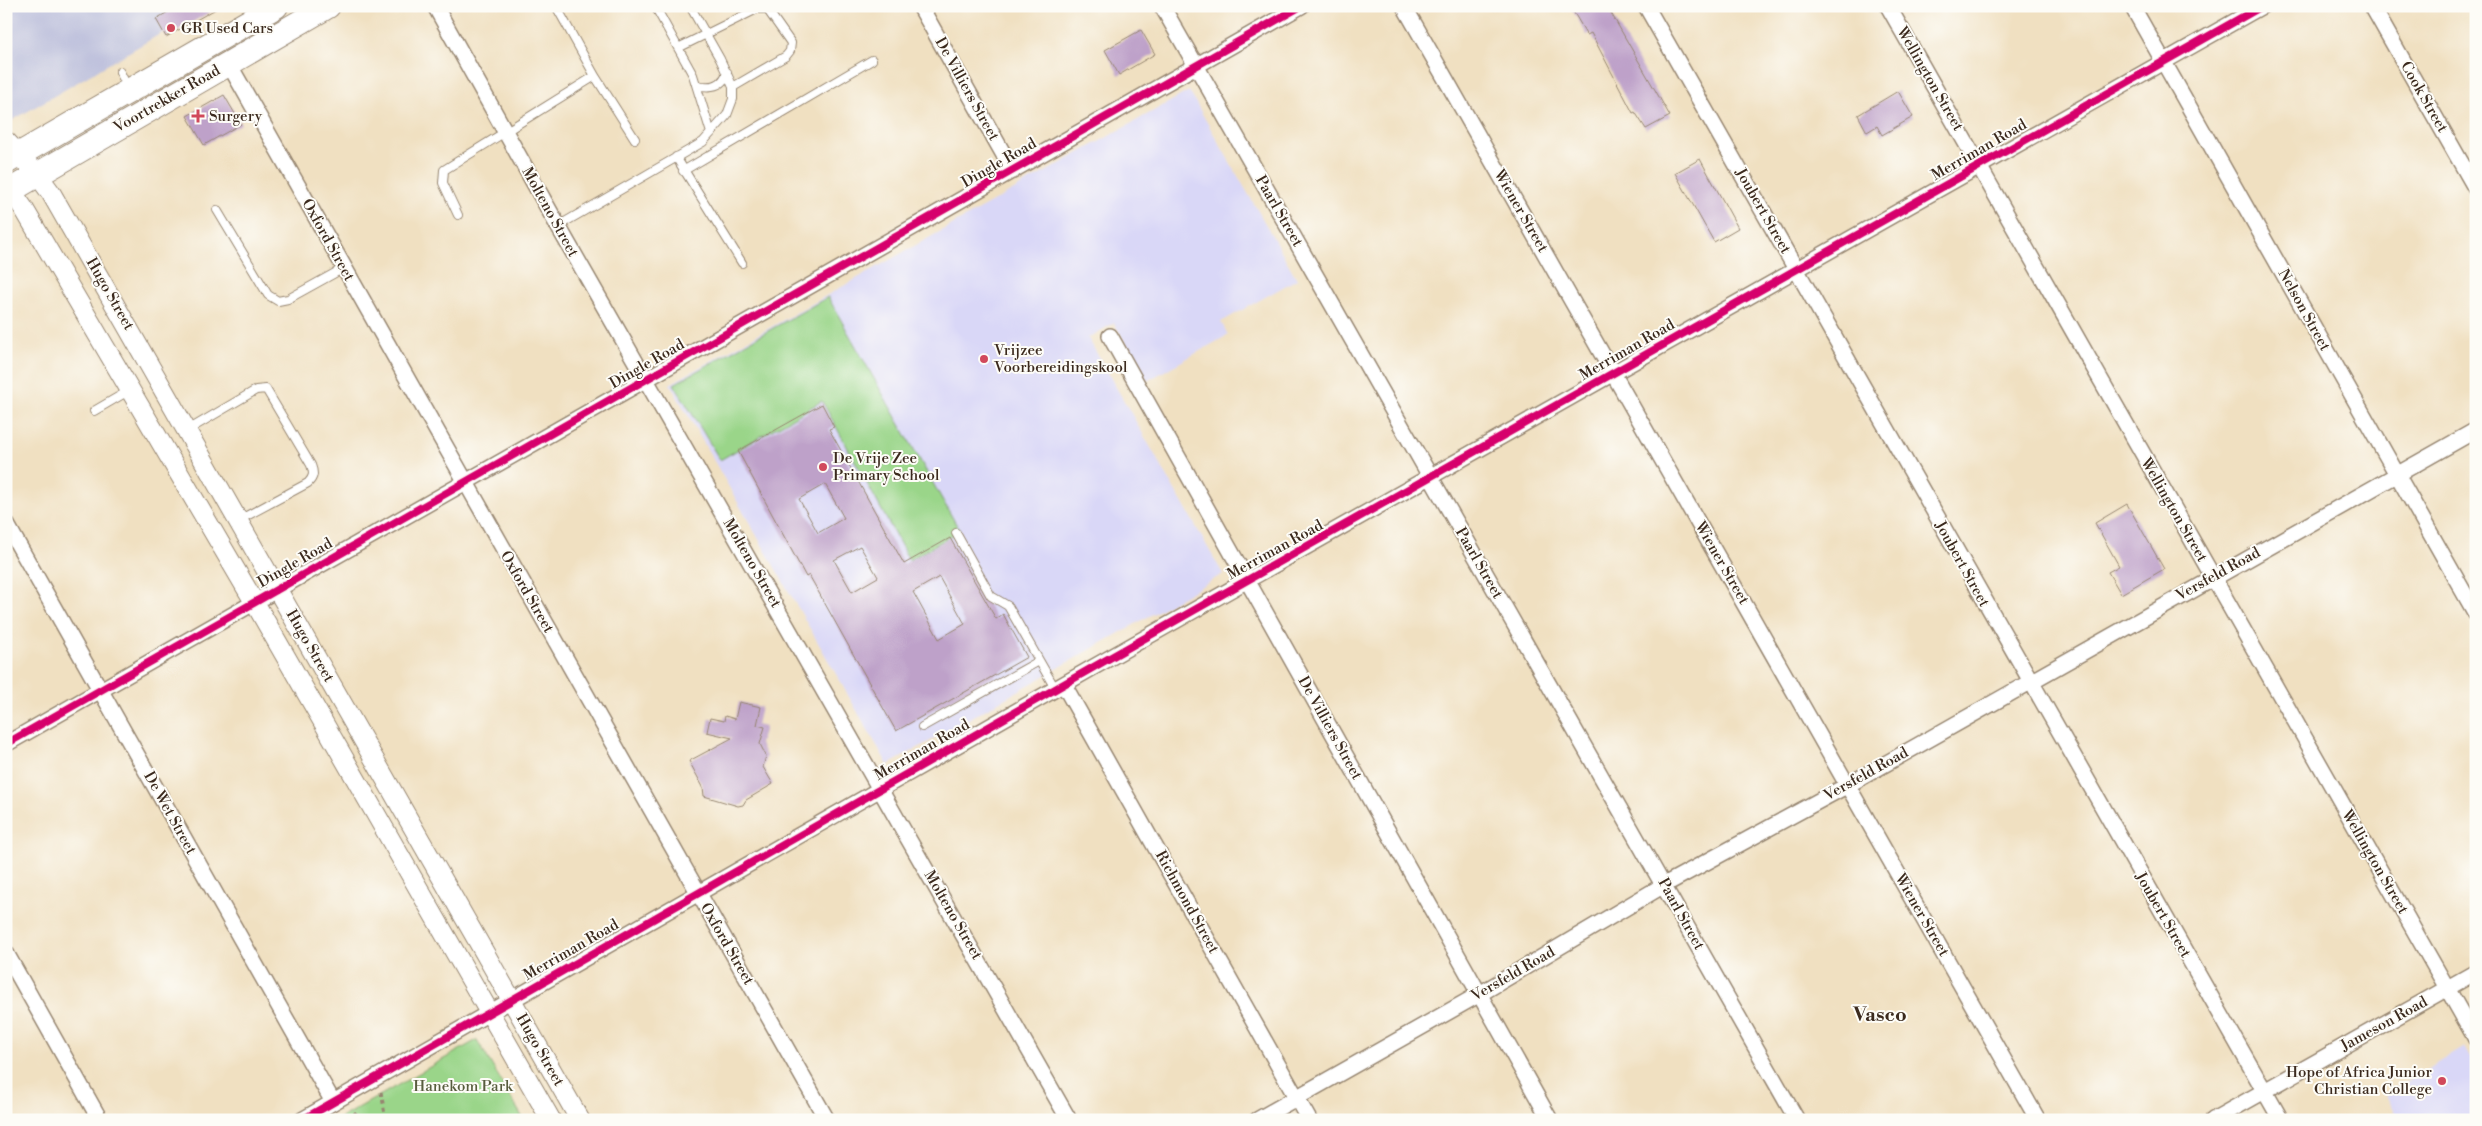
<svg xmlns="http://www.w3.org/2000/svg" width="2482" height="1126" font-family="'Libre Bodoni',serif">
<style>
.built{fill:#d9d7f7}
.industrial{fill:#c0c2dd}
.green{fill:#9ad589;stroke:#6a8054}
.building{fill:#bea1c9;fill-rule:evenodd}
.lines{fill:none;stroke-linecap:round;stroke-linejoin:round}
.service-casing{stroke:#968570;stroke-width:10}
.minor-casing{stroke:#968570;stroke-width:18}
.tertiary-casing{stroke:#968570;stroke-width:21}
.primary-casing{stroke:#968570;stroke-width:26}
.path{stroke:#968570;stroke-width:3;stroke-dasharray:4 4;stroke-linecap:butt}
.service{stroke:#fff;stroke-width:8}
.minor{stroke:#fff;stroke-width:15}
.tertiary{stroke:#fff;stroke-width:19}
.primary{stroke:#fff;stroke-width:24}
.cycleway-casing{stroke:#fdfcf7;stroke-width:11}
.cycleway{stroke:#d6006c;stroke-width:8}
.poi-dot{fill:#d1495b;stroke:#fdfcf7;stroke-width:2}
.labels{text-anchor:middle;dominant-baseline:central;stroke-width:4;stroke-linejoin:round;paint-order:stroke}
.poi-label{font-size:15px;fill:#3b2a1e;stroke:#fdfcf7;text-anchor:start}
.street-label{font-size:15px;fill:#3b2a1e;stroke:#fdfcf7}
.park-label{font-size:15px;fill:#585d3e;stroke:#fdfcf7}
.district-label{font-size:20px;font-weight:bold;fill:#3b2a1e;stroke:#fdfcf7}
</style>
<rect width="100%" height="100%" fill="#fdfcf7"/>
<filter id="ink" filterUnits="userSpaceOnUse"><feTurbulence type="fractalNoise" baseFrequency=".02" numOctaves="2"/><feDisplacementMap in="SourceGraphic" scale="10" xChannelSelector="R" yChannelSelector="G"/><feConvolveMatrix kernelMatrix="1 2 1 2 8 2 1 2 1" color-interpolation-filters="sRGB"/></filter>
<filter id="wash" filterUnits="userSpaceOnUse"><feTurbulence type="fractalNoise" baseFrequency=".0096" numOctaves="4" result="noise"/><feDisplacementMap in="SourceGraphic" scale="20" xChannelSelector="R" yChannelSelector="G"/><feGaussianBlur stdDeviation="1.12" result="paint"/><feColorMatrix in="noise" values="0 0 0 0 0 0 0 0 0 0 0 0 0 0 0 0 0 1.4 0 .05"/><feComposite in="paint" operator="in"/></filter>
<g filter="url(#wash)">
<rect width="100%" height="100%" fill="#f0e0c1"/>
<path class="built" d="M1189,91L1297,279L1221,322L1228,335L1147,381L1114,323L1088,338L1223,574L888,765L670,384Z
M2465,1047L2476,1067V1120H2398L2385,1095Z"/>
<path class="industrial" d="M6,6H208L6,124Z"/>
<path class="green" d="M828,297L960,531L909,560L822,401L720,460L674,384Z
M477,1040L524,1120H337Z"/>
<g id="blocks">
<path class="building" d="M178,6H221L166,37L156,19Z
M1570,6H1607L1670,116L1646,129L1635,112L1633,113L1591,33L1587,35Z
M1141,30L1155,54L1119,75L1105,50Z
M1898,91L1913,117L1882,135L1877,126L1867,132L1858,115Z
M224,95L241,124L204,145L187,116Z
M1700,159L1738,228L1714,242L1675,173Z
M822,404L834,427L829,429L904,564L950,538L996,619L1003,614L1027,657L896,731L809,575L806,577L738,451ZM825,484L844,518L818,533L799,499ZM860,546L878,577L852,592L834,560ZM939,577L965,624L939,639L913,592Z
M2127,504L2164,569L2121,594L2108,572L2119,566L2095,523Z
M739,702L761,707L757,725L765,727L760,744L766,756L763,767L773,784L746,800L743,805L738,806L704,796L703,787L689,761L732,738L707,732L710,718L724,721L725,716L735,719Z"/>
</g>
</g>
<g filter="url(#ink)">
<use href="#blocks" fill-opacity="0" stroke="#968570" stroke-width="1"/>
<g class="lines">
<defs>
<path id="service" d="M556,6L595,76
M655,6L693,75L711,133
M678,48L757,9H767L791,43L790,51L786,56L733,87
M120,72L128,88
M697,85C710,88 723,87 727,72
M676,157L742,263
M683,171L872,60
M217,210L268,295L278,301L288,299L344,268
M458,215L443,183L444,170L595,76L635,139
M558,226L703,142L727,115L733,99V87L720,59L690,6
M94,411L130,390
M188,430L256,390L266,389L311,465C314,473 314,477 308,483L239,520
M956,533L991,596L1008,606L1056,690
M922,727L1039,661"/>
<path id="minor" d="M435,6L558,226L1069,1120
M920,6L1013,171
M1162,6L1797,1120
M1404,6L2038,1120
M1646,6L2281,1120
M1888,6L2476,1039
M2132,6L2476,614
M2372,6L2476,189
M229,64L827,1120
M1110,336L1550,1120
M6,523L333,1102
M1064,685L1309,1120
M6,744L1301,6
M6,953L100,1120
M302,1120L1092,668L2262,6
M1257,1120L1478,995L1664,885L1848,785L2476,430
M2213,1120L2476,972"/>
<path id="tertiary" d="M6,141L37,174L51,193L580,1120
M6,183L24,209L255,603L551,1120"/>
<path id="primary" d="M6,162L276,6
M6,193L328,6"/>
</defs>
<use href="#service" class="service-casing"/>
<use href="#minor" class="minor-casing"/>
<use href="#tertiary" class="tertiary-casing"/>
<use href="#primary" class="primary-casing"/>
<path class="path" d="M381,1092L386,1120
M354,1112L362,1120"/>
<use href="#service" class="service"/>
<use href="#minor" class="minor"/>
<use href="#tertiary" class="tertiary"/>
<use href="#primary" class="primary"/>
<defs>
<path id="cycleway" d="M6,744L1301,6
M302,1120L1092,668L2262,6"/>
</defs>
<use href="#cycleway" class="cycleway-casing"/>
<use href="#cycleway" class="cycleway"/>
</g>
</g>
<g class="poi-dot">
<circle cx="171" cy="28" r="5"/>
<path d="M195.5 108.5h5v5h5v5h-5v5h-5v-5h-5v-5h5z"/>
<circle cx="984" cy="359" r="5"/>
<circle cx="823" cy="467" r="5"/>
<circle cx="2442" cy="1081" r="5"/>
</g>
<g class="labels">
<g class="poi-label">
<text x="181" y="28">GR Used Cars</text>
<text x="209" y="116">Surgery</text>
<text x="994" y="350">Vrijzee<tspan x="994" dy="17">Voorbereidingskool</tspan></text>
<text x="833" y="458">De Vrije Zee<tspan x="833" dy="17">Primary School</tspan></text>
<text x="2432" y="1072" text-anchor="end">Hope of Africa Junior<tspan x="2432" dy="17">Christian College</tspan></text>
</g>
<g class="street-label">
<text transform="translate(1930 79) rotate(60)">Wellington Street</text>
<text transform="translate(967 89) rotate(61)">De Villiers Street</text>
<text transform="translate(2424 97) rotate(60)">Cook Street</text>
<text transform="translate(167 99) rotate(-30)">Voortrekker Road</text>
<text transform="translate(1979 150) rotate(-30)">Merriman Road</text>
<text transform="translate(999 163) rotate(-30)">Dingle Road</text>
<text transform="translate(1279 211) rotate(60)">Paarl Street</text>
<text transform="translate(1521 211) rotate(60)">Wiener Street</text>
<text transform="translate(1763 211) rotate(60)">Joubert Street</text>
<text transform="translate(550 212) rotate(61)">Molteno Street</text>
<text transform="translate(328 240) rotate(61)">Oxford Street</text>
<text transform="translate(110 294) rotate(60)">Hugo Street</text>
<text transform="translate(2304 310) rotate(61)">Nelson Street</text>
<text transform="translate(1627 350) rotate(-30)">Merriman Road</text>
<text transform="translate(647 364) rotate(-30)">Dingle Road</text>
<text transform="translate(2174 510) rotate(60)">Wellington Street</text>
<text transform="translate(1275 550) rotate(-29)">Merriman Road</text>
<text transform="translate(295 563) rotate(-30)">Dingle Road</text>
<text transform="translate(752 563) rotate(60)">Molteno Street</text>
<text transform="translate(1479 563) rotate(60)">Paarl Street</text>
<text transform="translate(1722 563) rotate(60)">Wiener Street</text>
<text transform="translate(1962 564) rotate(61)">Joubert Street</text>
<text transform="translate(2218 574) rotate(-29)">Versfeld Road</text>
<text transform="translate(527 592) rotate(60)">Oxford Street</text>
<text transform="translate(310 646) rotate(60)">Hugo Street</text>
<text transform="translate(1330 728) rotate(61)">De Villiers Street</text>
<text transform="translate(922 750) rotate(-30)">Merriman Road</text>
<text transform="translate(1866 774) rotate(-29)">Versfeld Road</text>
<text transform="translate(170 813) rotate(61)">De Wet Street</text>
<text transform="translate(2375 862) rotate(60)">Wellington Street</text>
<text transform="translate(1187 902) rotate(61)">Richmond Street</text>
<text transform="translate(1681 914) rotate(61)">Paarl Street</text>
<text transform="translate(953 915) rotate(60)">Molteno Street</text>
<text transform="translate(1922 915) rotate(60)">Wiener Street</text>
<text transform="translate(2163 915) rotate(60)">Joubert Street</text>
<text transform="translate(727 944) rotate(60)">Oxford Street</text>
<text transform="translate(571 950) rotate(-30)">Merriman Road</text>
<text transform="translate(1513 974) rotate(-30)">Versfeld Road</text>
<text transform="translate(2384 1024) rotate(-29)">Jameson Road</text>
<text transform="translate(540 1050) rotate(60)">Hugo Street</text>
</g>
<g class="park-label">
<text x="463" y="1086">Hanekom Park</text>
</g>
<g class="district-label">
<text x="1880" y="1015">Vasco</text>
</g>
</g>
<rect width="2482" height="1126" fill="none" stroke="#fdfcf7" stroke-width="25"/>
</svg>
